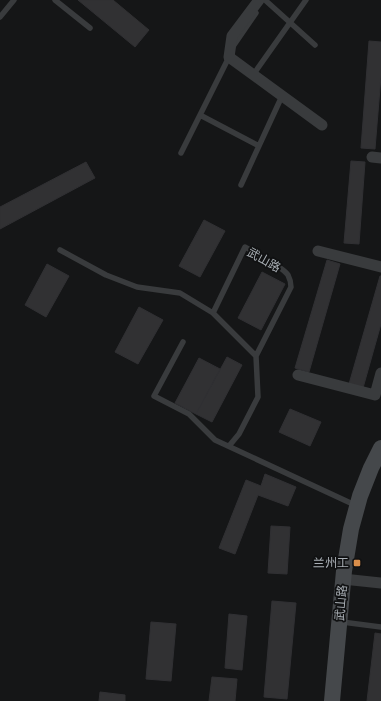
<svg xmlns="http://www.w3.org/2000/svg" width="381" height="701" font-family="Karla,'Noto Sans SC',sans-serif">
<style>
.building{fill:#313133;stroke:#303033}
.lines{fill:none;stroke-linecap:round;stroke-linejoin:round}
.service{stroke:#393b3d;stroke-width:5.5}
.minor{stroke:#393b3d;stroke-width:11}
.secondary{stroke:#45484b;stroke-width:16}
.poi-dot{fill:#da8e4a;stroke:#101112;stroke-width:1.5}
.labels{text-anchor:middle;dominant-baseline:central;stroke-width:3.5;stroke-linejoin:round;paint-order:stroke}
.street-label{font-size:12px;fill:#a9afb5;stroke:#101112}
.poi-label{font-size:12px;fill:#a9afb5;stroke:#101112;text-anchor:end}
</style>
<rect width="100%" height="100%" fill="#151617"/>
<path class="building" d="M78,0H113L149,30L135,47Z
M369,41L381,42V76L375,149L361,148Z
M351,161L365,162L359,244L344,243Z
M86,162L95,178L0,229V207Z
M204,220L225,231L200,277L179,266Z
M327,260L340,264L309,372L295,368Z
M47,264L69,276L46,317L25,305Z
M262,272L285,284L261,330L238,318Z
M380,276H381V324L363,388L349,384Z
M139,307L163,320L138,364L115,352Z
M227,357L242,365L212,422L196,414Z
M199,358L220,369L196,414L175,403Z
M290,409L321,422L310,446L279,432Z
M265,474L296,487L288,506L258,495L235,554L219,548L246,480L261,486Z
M271,526L290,527L287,574L268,573Z
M272,601L296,603L287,699L264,697Z
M229,614L247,616L242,670L225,668Z
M151,622L176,624L171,681L146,679Z
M375,633L381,634V701H367Z
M212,677L237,679L235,701H209Z
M100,692L125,695V701H99Z"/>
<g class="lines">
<path class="service" d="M55,0L90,28
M265,0L315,45
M0,17L14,0
M234,45L256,13
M253,75L306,0
M200,115L259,146
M181,153L229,57
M241,185L282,96
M60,250L106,275L137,287L180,293L213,313L256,356
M213,313L245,247C255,253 282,266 288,275C290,279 291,283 291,287L256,356L258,397L239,434L229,446
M183,342L154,396L189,414L215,440L357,506
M342,622L381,627"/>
<path class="minor" d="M259,0L232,36L229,57L322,125
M372,157L381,158
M318,251L381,267
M298,375L375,395L381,373
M343,579L381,583"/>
<path class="secondary" d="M332,701L344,571L351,529L360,496L371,468L381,448"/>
</g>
<rect class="poi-dot" x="353" y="559" width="8" height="8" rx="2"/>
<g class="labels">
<g class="street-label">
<text transform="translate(264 260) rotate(29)">武山路</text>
<text transform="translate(341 603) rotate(-85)">武山路</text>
</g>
<g class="poi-label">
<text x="349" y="563">兰州工</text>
</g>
</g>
</svg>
